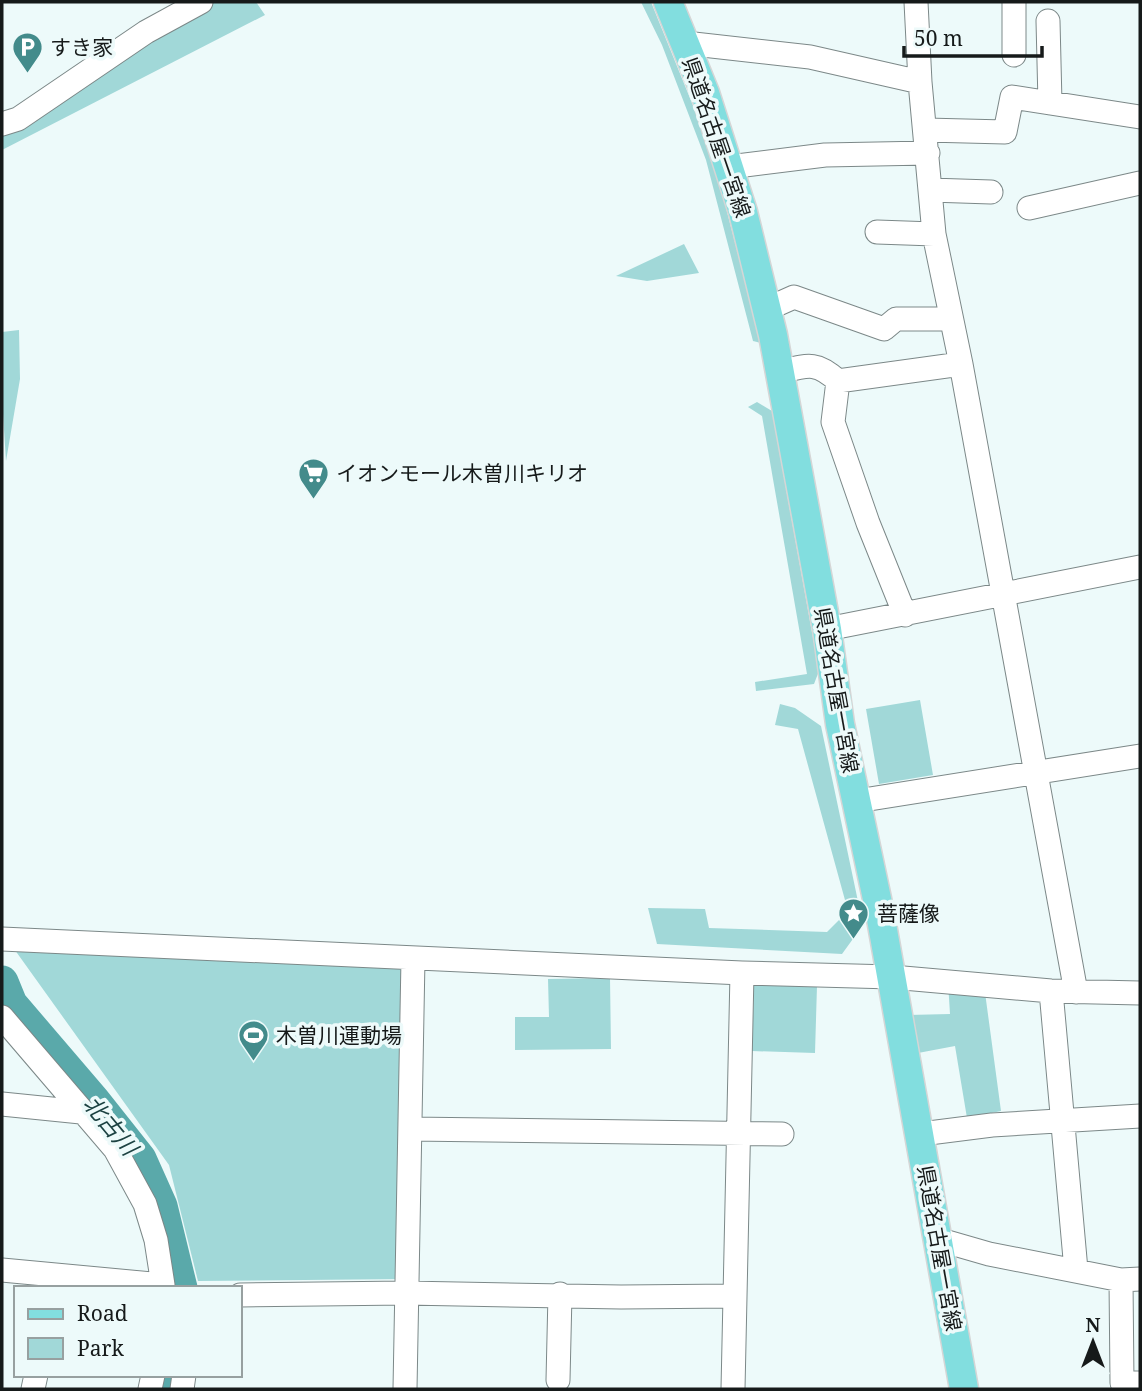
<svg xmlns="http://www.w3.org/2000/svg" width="1142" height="1391" font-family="'Noto Serif','Noto Sans JP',serif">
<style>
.green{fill:#a1d8d8}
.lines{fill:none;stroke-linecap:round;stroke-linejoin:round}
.river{stroke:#5aa9aa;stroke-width:33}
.minor-casing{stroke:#7c8888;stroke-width:25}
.major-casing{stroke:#d5d6d6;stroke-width:31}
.minor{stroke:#fff;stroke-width:23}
.major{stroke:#82dedf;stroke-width:28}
.labels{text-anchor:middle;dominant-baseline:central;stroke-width:7;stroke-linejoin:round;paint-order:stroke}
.poi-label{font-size:21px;fill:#161a1a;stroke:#edfafa;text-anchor:start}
.street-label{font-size:21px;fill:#161a1a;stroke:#edfafa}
.water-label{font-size:23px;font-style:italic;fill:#1c4242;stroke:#edfafa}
</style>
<rect width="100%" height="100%" fill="#edfafa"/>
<path class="green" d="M209,2H256L265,15L2,150V131Z
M641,2H651L711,150L761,343L753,341L706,160L662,45Z
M684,244L699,273L647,281L616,276Z
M19,330L20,379L6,461L2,398V332Z
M757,402L772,411L819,671L814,684L756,691L755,682L807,674L762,416L748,407Z
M920,700L933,775L879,784L866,709Z
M780,704L795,708L821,726L863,925L842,954L657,944L648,908L705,909L709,928L827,932L848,911L798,729L775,725Z
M7,939L413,959L406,1279L198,1281L169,1165Z
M610,978L611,1049L515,1050V1017H549L548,979Z
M948,982L984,985L1001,1111L967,1118L955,1046L918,1053L908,1015L950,1014Z
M754,984L817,986L815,1053L752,1051Z"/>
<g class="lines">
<path class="river" d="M2,982L11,1004L94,1101L140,1159L161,1206L181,1288
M169,1389L172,1375"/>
<defs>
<path id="minor" d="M916,2L920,82L934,234L961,364L1076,992
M1048,21L1050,103
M685,43L810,57L920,82
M1014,55V2
M2,124L18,119L146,32L201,2
M926,130L1005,132L1012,97L1140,117
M729,167L825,155L928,153
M930,190L991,192
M1029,208L1140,183
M877,232L934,234
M767,309L794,297L884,329L896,319H950
M780,372C808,365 816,361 838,381L961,364
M838,381L833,422L868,523L905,615
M827,629L1140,567
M857,801L1140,756
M2,939L742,973L892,977L1051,991L1140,993
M1051,991L1076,1270
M2,1017L115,1149L145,1204L156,1240L163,1285
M2,1104L81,1112
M410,1129L782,1134
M921,1134L992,1125L1140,1116
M937,1239L989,1254L1121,1280L1140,1279
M2,1270L163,1285V1288
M1121,1280L1122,1383H1140
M240,1295L406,1293L621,1297L734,1296
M558,1380L560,1294
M33,1389L36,1375
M150,1389L153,1375
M182,1389L184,1375
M405,1389L413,959
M733,1389L742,973"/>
<path id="major" d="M668,2L705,93L743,212L773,335L827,629L840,724L880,913L964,1389"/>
</defs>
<use href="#minor" class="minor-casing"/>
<use href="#major" class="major-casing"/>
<use href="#minor" class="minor"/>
<use href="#major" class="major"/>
</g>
<defs>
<symbol id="parking-pin" viewBox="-11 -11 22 30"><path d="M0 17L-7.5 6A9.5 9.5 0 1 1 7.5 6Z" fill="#438b8b" stroke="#edfafa"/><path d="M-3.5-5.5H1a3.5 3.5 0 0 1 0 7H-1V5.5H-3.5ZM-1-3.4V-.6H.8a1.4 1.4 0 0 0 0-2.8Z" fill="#fff"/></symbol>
<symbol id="supermarket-pin" viewBox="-11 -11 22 30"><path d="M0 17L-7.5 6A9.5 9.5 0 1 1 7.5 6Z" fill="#438b8b" stroke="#edfafa"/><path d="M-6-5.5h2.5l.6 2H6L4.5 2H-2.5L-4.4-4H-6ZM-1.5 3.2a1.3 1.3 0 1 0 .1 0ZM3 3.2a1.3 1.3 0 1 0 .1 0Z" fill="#fff"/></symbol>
<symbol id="sight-pin" viewBox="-11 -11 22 30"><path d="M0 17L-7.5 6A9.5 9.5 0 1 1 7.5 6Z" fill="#438b8b" stroke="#edfafa"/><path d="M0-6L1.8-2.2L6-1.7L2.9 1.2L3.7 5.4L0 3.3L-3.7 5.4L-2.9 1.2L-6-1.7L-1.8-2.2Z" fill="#fff"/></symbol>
<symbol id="stadium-pin" viewBox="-11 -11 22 30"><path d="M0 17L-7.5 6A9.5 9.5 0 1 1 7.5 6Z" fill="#438b8b" stroke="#edfafa"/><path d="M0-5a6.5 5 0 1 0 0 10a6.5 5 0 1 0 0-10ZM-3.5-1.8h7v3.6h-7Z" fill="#fff"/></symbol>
</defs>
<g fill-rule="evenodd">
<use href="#parking-pin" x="10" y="30" width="35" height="47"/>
<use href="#supermarket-pin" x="296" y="456" width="35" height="47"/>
<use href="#sight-pin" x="836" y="896" width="35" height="47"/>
<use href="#stadium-pin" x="236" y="1018" width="35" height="47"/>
</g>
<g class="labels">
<g class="poi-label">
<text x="50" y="47">すき家</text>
<text x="336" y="473">イオンモール木曽川キリオ</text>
<text x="877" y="913">菩薩像</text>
<text x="276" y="1035">木曽川運動場</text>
</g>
<g class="street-label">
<text transform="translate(717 137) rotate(71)">県道名古屋一宮線</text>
<text transform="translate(837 690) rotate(80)">県道名古屋一宮線</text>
<text transform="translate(940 1248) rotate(80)">県道名古屋一宮線</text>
</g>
<g class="water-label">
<text transform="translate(111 1125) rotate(50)">北古川</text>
</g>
</g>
<rect width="1142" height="1391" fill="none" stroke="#161a1a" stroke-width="7"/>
<rect x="14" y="1286" width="228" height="91" fill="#edfafa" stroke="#97a0a0" stroke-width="2"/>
<rect x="28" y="1309" width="35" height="10" fill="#82dedf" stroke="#97a0a0" stroke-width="2"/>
<text x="77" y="1321" font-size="21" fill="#161a1a">Road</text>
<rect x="28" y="1338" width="35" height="21" fill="#a1d8d8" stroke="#97a0a0" stroke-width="2"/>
<text x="77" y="1356" font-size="21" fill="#161a1a">Park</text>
<g transform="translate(1093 1342)" stroke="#edfafa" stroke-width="5" paint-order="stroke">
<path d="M0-5L12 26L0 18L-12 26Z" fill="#161a1a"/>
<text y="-10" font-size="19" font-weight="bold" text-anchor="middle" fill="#161a1a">N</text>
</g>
<path d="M904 46v10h138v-10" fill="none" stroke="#161a1a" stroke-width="3.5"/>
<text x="914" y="46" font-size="21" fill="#161a1a" stroke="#edfafa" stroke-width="5" paint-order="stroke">50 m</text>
</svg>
